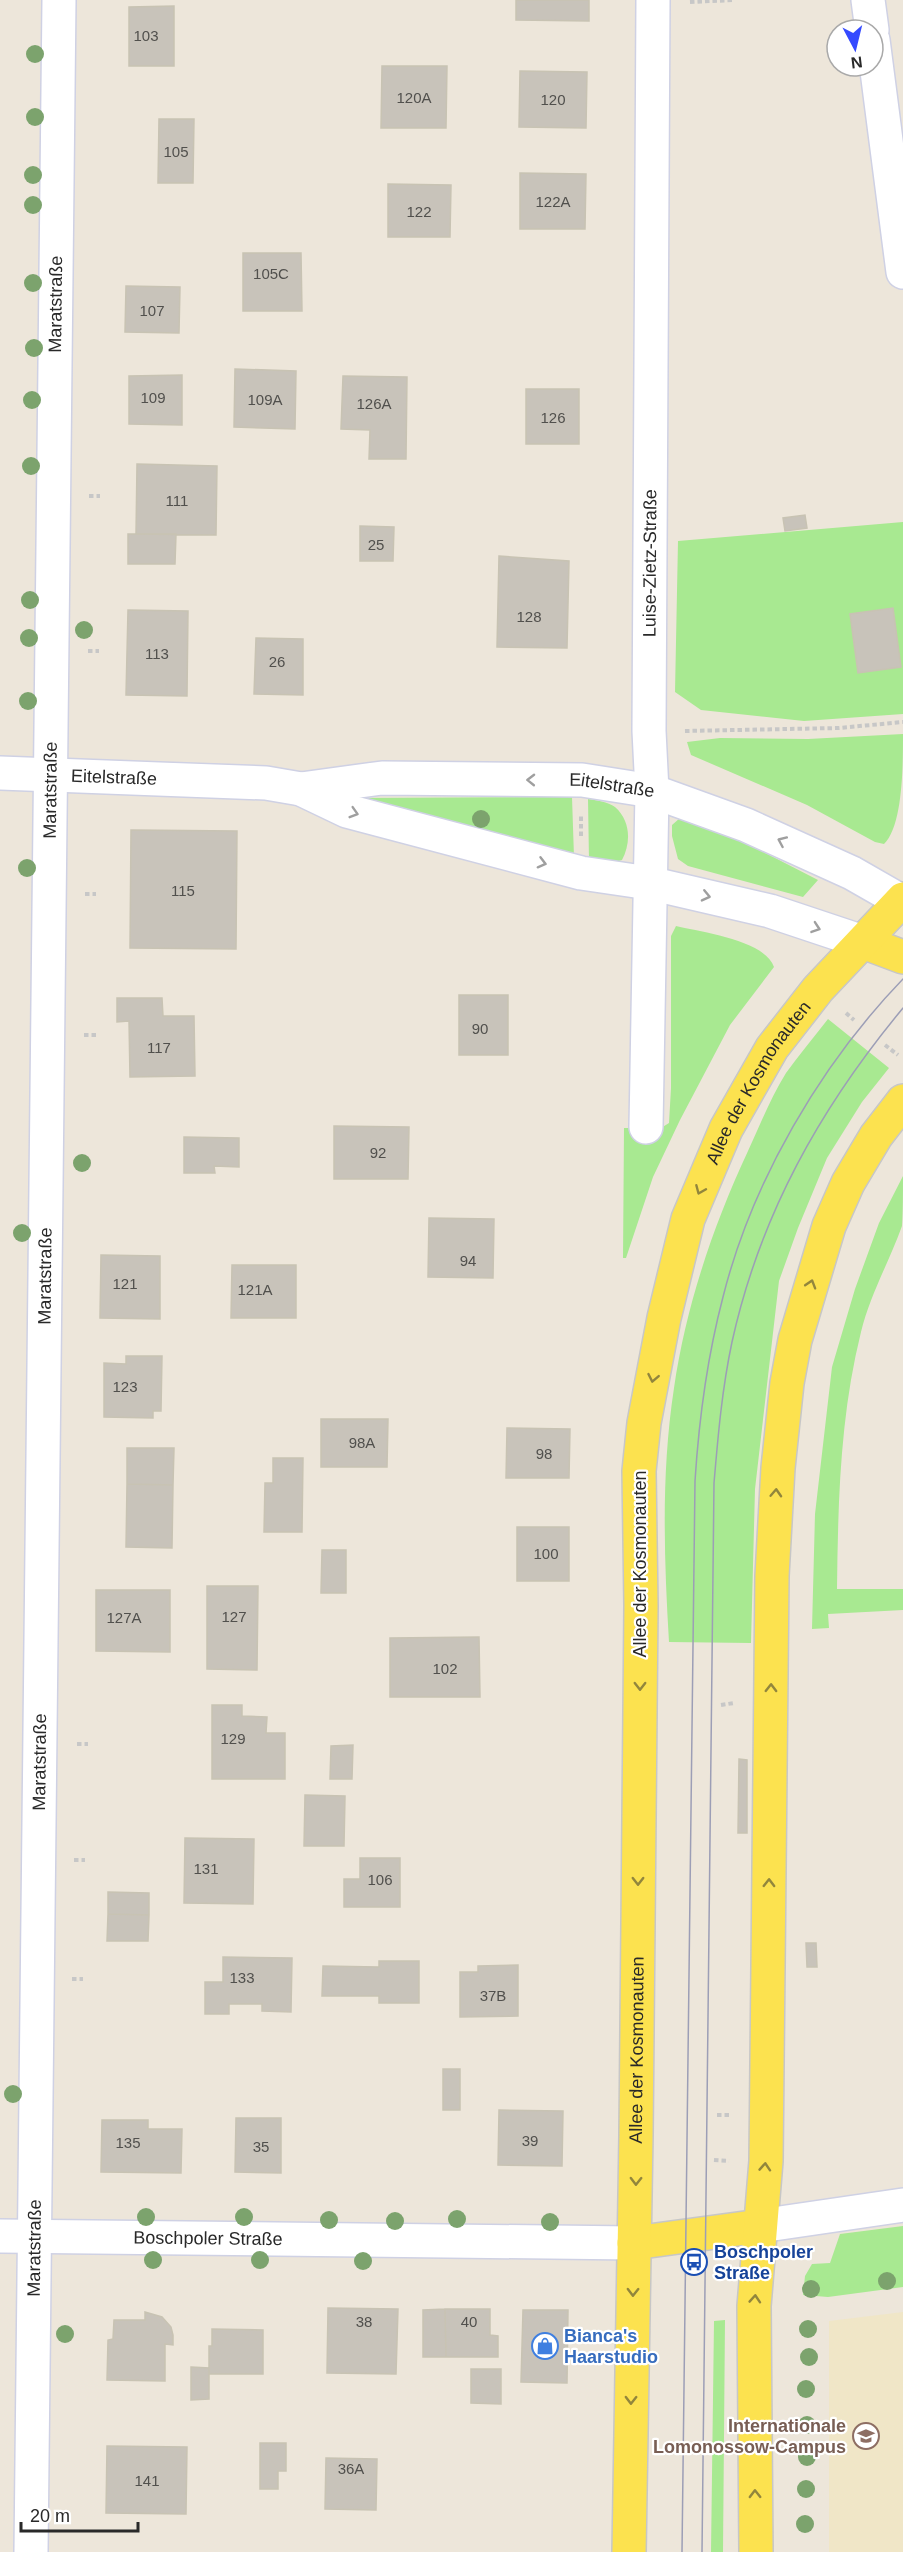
<svg xmlns="http://www.w3.org/2000/svg" width="903" height="2552" font-family="Arial,sans-serif">
<style>
.education{fill:#f0e6c7}
.green{fill:#a8e991}
.building{fill:#c8c3ba;stroke:#c8c3b3;stroke-width:1.5}
.lines{fill:none;stroke-linecap:round;stroke-linejoin:round}
.minor-casing{stroke:#cfd1e4;stroke-width:36}
.major-casing{stroke:#c7c7c7;stroke-width:36}
.path{stroke:#c7c7c7;stroke-width:4;stroke-dasharray:4.5 3;stroke-linecap:butt}
.minor{stroke:#fff;stroke-width:33}
.major{stroke:#fce24f;stroke-width:33}
.tram{stroke:#9c9eb6;stroke-width:1.5}
.tree{fill:#7ca36d}
.oneway{stroke:#9f9f9f}
.oneway2{stroke:#92863c}
.labels{text-anchor:middle;dominant-baseline:central;stroke-width:4.5;stroke-linejoin:round;paint-order:stroke}
.number-label{font-size:15px;fill:#51504d}
.street-label{font-size:18px;fill:#292929;stroke:#fff}
.transit-label{font-size:18px;font-weight:bold;fill:#164399;stroke:#fff;text-anchor:start}
.shop-label{font-size:18px;font-weight:bold;fill:#366cbe;stroke:#fff;text-anchor:start}
.education-label{font-size:18px;font-weight:bold;fill:#785e54;stroke:#fff;text-anchor:end}
</style>
<rect width="100%" height="100%" fill="#ede6da"/>
<path class="education" d="M903,2312V2552H829V2321Z"/>
<path class="green" d="M903,522V714L804,721L701,710L675,692L678,541Z
M903,734C903,765 903,826 884,844L875,842L807,805L691,755L687,742L720,738L808,739Z
M572,797L574,857L354,798Z
M588,799C596,800 608,802 615,807C631,821 631,843 622,860L609,864L589,861Z
M680,818L754,847L818,880L803,897L688,866L678,859L672,836V825Z
M676,926C701,932 765,940 774,967L730,1025L680,1120L653,1177L626,1258H623L624,1128H661L669,1123L671,1088V936Z
M828,1019L889,1068L862,1102L827,1158L798,1228L779,1281L755,1489L751,1643L669,1642C664,1558 661,1472 674,1388C686,1306 713,1226 748,1151C760,1125 771,1097 786,1073C799,1055 814,1037 828,1019Z
M903,1176C903,1191 903,1213 902,1226C889,1262 870,1295 861,1332C840,1416 838,1503 837,1589H903V1610L828,1614L829,1628L812,1629L815,1514L832,1367L855,1289L879,1223Z
M903,2226V2287L828,2297L803,2295L805,2276L812,2264L830,2263L840,2234Z
M725,2320L723,2552H711L714,2321Z"/>
<path class="building" d="M516,0H589V21L516,20Z
M174,6V66H129V7Z
M382,66H447L446,128H381Z
M520,71L587,72L586,128L519,127Z
M159,119H194L193,183H158Z
M520,173L586,174L585,229H520Z
M388,184L451,185L450,237H388Z
M243,253H301L302,311H243Z
M126,286L180,287L179,333L125,332Z
M235,369L296,371L295,429L234,427Z
M182,375V425L129,424V376Z
M343,376L407,377L406,459H369L370,430L341,429Z
M526,389H579V444H526Z
M137,464L217,466L216,535L136,534Z
M805,515L807,528L785,531L783,518Z
M360,526L394,527L393,561H360Z
M128,534H176L175,564H128Z
M499,556L569,561L567,648L497,647Z
M893,608L901,667L858,673L850,614Z
M128,610L188,611L187,696L126,695Z
M256,638L303,639V695L254,694Z
M131,830L237,831L236,949L130,948Z
M459,995H508V1055H459Z
M117,998H162L163,1016H194L195,1076L130,1077L129,1021L117,1022Z
M334,1126L409,1127L408,1179H334Z
M184,1137L239,1138V1167L214,1166L215,1173H184Z
M429,1218L494,1219L493,1278L428,1277Z
M101,1255L160,1256V1319L100,1318Z
M232,1265H296V1318H231Z
M126,1356H162L161,1411H153V1418L104,1417V1363L126,1364Z
M321,1419H388L387,1467H321Z
M507,1428L570,1429L569,1478H506Z
M127,1448H174L173,1485L127,1484Z
M273,1458H303L302,1532H264L265,1483H273Z
M127,1484L173,1485L172,1548L126,1547Z
M517,1527H569V1581H517Z
M322,1550H346V1593H321Z
M207,1586H258L257,1670L207,1669Z
M96,1590H170V1652L96,1651Z
M479,1637L480,1697H390V1638Z
M212,1705H242V1716L267,1717L266,1733H285V1779H212Z
M353,1745L352,1779H330L331,1746Z
M739,1759L747,1760V1833H738Z
M305,1795L345,1796L344,1846H304Z
M185,1838L254,1839L253,1904L184,1903Z
M360,1858H400V1907H344V1879H360Z
M108,1892L149,1893V1915L108,1914Z
M108,1914L149,1915L148,1941H107Z
M806,1943H816L817,1967H807Z
M223,1957L292,1958L291,2012L262,2011V2004H229V2014H205V1982H223Z
M379,1961H419V2003H379V1996H322L323,1966L379,1967Z
M518,1965V2016L460,2017V1972H478V1966Z
M443,2069H460V2110H443Z
M499,2110L563,2111L562,2166L498,2165Z
M236,2118H281V2173L235,2172Z
M102,2120H148V2129H182L181,2173L101,2172Z
M328,2308L398,2309L396,2374L327,2373Z
M445,2309H490V2335L498,2336V2357H446Z
M445,2309L446,2357H423V2310Z
M523,2310H568L567,2383L521,2382Z
M145,2312L162,2317L171,2327L173,2335V2345L165,2344V2381L107,2380L108,2340L113,2339L114,2320H145Z
M212,2329L263,2330V2374H209V2346H212Z
M191,2367L209,2368V2399L191,2400Z
M471,2369H501V2404L471,2403Z
M260,2443H286V2471H278V2489H260Z
M107,2446L187,2447L186,2514L106,2513Z
M326,2458L377,2459L376,2510L325,2509Z"/>
<g class="lines">
<defs>
<g id="minor">
<path d="M868,0L872,30"/>
<path d="M873,40L903,272"/>
<path id="s1" d="M0,773L266,783L301,789L347,811L581,873L649,883L770,911L863,942"/>
<path id="s2" d="M301,789L382,778L582,780L652,791L746,825L852,873L901,901"/>
<path id="s3" d="M646,1127L652,791L649,731L653,0"/>
<path d="M760,2226L903,2205"/>
<path id="s4" d="M0,2236L634,2243"/>
<path id="s5" d="M31,2552L59,0"/>
</g>
<g id="major">
<path d="M863,942L903,957"/>
<path d="M634,2243L760,2226"/>
<path id="s6" d="M629,2552L636,2135L641,1606L639,1471L644,1423L664,1318L688,1219L726,1129L772,1048L818,989L903,899"/>
<path d="M756,2552L754,2306L766,2161L772,1576L778,1468L787,1383L795,1340L829,1226L848,1183L876,1136L903,1101"/>
</g>
</defs>
<use href="#minor" class="minor-casing"/>
<use href="#major" class="major-casing"/>
<path class="path" d="M690,2L734,0
M89,496H100
M88,651H99
M685,731L839,728L903,722
M581,836V816
M85,894H96
M846,1013L854,1020
M84,1035H96
M885,1045L898,1055
M721,1705L734,1703
M77,1744H88
M74,1860H85
M72,1979H83
M717,2115H731
M714,2160L729,2161"/>
<use href="#minor" class="minor"/>
<use href="#major" class="major"/>
<path class="tram" d="M682,2552L695,1481C699,1418 707,1358 723,1297C752,1181 821,1064 903,979
M702,2552L714,1483C718,1436 722,1389 732,1342C760,1215 820,1108 903,1008"/>
</g>
<g class="tree">
<circle cx="35" cy="54" r="9"/>
<circle cx="35" cy="117" r="9"/>
<circle cx="33" cy="175" r="9"/>
<circle cx="33" cy="205" r="9"/>
<circle cx="33" cy="283" r="9"/>
<circle cx="34" cy="348" r="9"/>
<circle cx="32" cy="400" r="9"/>
<circle cx="31" cy="466" r="9"/>
<circle cx="30" cy="600" r="9"/>
<circle cx="84" cy="630" r="9"/>
<circle cx="29" cy="638" r="9"/>
<circle cx="28" cy="701" r="9"/>
<circle cx="481" cy="819" r="9"/>
<circle cx="27" cy="868" r="9"/>
<circle cx="82" cy="1163" r="9"/>
<circle cx="22" cy="1233" r="9"/>
<circle cx="13" cy="2094" r="9"/>
<circle cx="146" cy="2217" r="9"/>
<circle cx="244" cy="2217" r="9"/>
<circle cx="457" cy="2219" r="9"/>
<circle cx="329" cy="2220" r="9"/>
<circle cx="395" cy="2221" r="9"/>
<circle cx="550" cy="2222" r="9"/>
<circle cx="153" cy="2260" r="9"/>
<circle cx="260" cy="2260" r="9"/>
<circle cx="363" cy="2261" r="9"/>
<circle cx="887" cy="2281" r="9"/>
<circle cx="811" cy="2289" r="9"/>
<circle cx="808" cy="2329" r="9"/>
<circle cx="65" cy="2334" r="9"/>
<circle cx="809" cy="2357" r="9"/>
<circle cx="806" cy="2389" r="9"/>
<circle cx="807" cy="2425" r="9"/>
<circle cx="807" cy="2457" r="9"/>
<circle cx="806" cy="2489" r="9"/>
<circle cx="805" cy="2524" r="9"/>
</g>
<defs><path id="oneway-chevron" d="M-2-3.5L2.5 0L-2 3.5" fill="none" stroke-width="1.6" stroke-linecap="round" stroke-linejoin="round" transform="scale(1.5)"/></defs>
<g class="oneway">
<use href="#oneway-chevron" transform="translate(531 780) rotate(-179)"/>
<use href="#oneway-chevron" transform="translate(354 813) rotate(17)"/>
<use href="#oneway-chevron" transform="translate(782 841) rotate(-156)"/>
<use href="#oneway-chevron" transform="translate(542 863) rotate(15)"/>
<use href="#oneway-chevron" transform="translate(706 896) rotate(13)"/>
<use href="#oneway-chevron" transform="translate(816 928) rotate(19)"/>
</g>
<g class="oneway2">
<use href="#oneway-chevron" transform="translate(700 1190) rotate(113)"/>
<use href="#oneway-chevron" transform="translate(811 1284) rotate(-73)"/>
<use href="#oneway-chevron" transform="translate(653 1378) rotate(101)"/>
<use href="#oneway-chevron" transform="translate(776 1493) rotate(-87)"/>
<use href="#oneway-chevron" transform="translate(640 1686) rotate(90)"/>
<use href="#oneway-chevron" transform="translate(771 1688) rotate(-89)"/>
<use href="#oneway-chevron" transform="translate(638 1881) rotate(90)"/>
<use href="#oneway-chevron" transform="translate(769 1883) rotate(-89)"/>
<use href="#oneway-chevron" transform="translate(765 2167) rotate(-86)"/>
<use href="#oneway-chevron" transform="translate(636 2181) rotate(91)"/>
<use href="#oneway-chevron" transform="translate(633 2292) rotate(91)"/>
<use href="#oneway-chevron" transform="translate(755 2299) rotate(-86)"/>
<use href="#oneway-chevron" transform="translate(631 2400) rotate(91)"/>
<use href="#oneway-chevron" transform="translate(755 2494) rotate(-91)"/>
</g>
<defs>
<symbol id="bus-ring" viewBox="-11 -11 22 22"><circle r="9.5" fill="#fff" stroke="#1a4fb4" stroke-width="1.5"/><path d="M-5-6H5V4H4V6H2V4H-2V6H-4V4H-5ZM-3.5-4V0h7V-4ZM-3.5 1.2v1.5H-2V1.2ZM2 1.2v1.5H3.5V1.2Z" fill="#1a4fb4"/></symbol>
<symbol id="shop-ring" viewBox="-11 -11 22 22"><circle r="9.5" fill="#fff" stroke="#3f7fe0" stroke-width="1.5"/><path d="M-5-2.5h2.3a2.7 3.5 0 0 1 5.4 0H5L5.5 6h-11ZM-1.5-2.5h3a1.5 2.3 0 0 0-3 0Z" fill="#3f7fe0"/></symbol>
<symbol id="school-ring" viewBox="-11 -11 22 22"><circle r="9.5" fill="#fff" stroke="#8d6e63" stroke-width="1.5"/><path d="M0-5L7-2L0 1L-7-2ZM-4 1L0 2.5L4 1V4Q0 6-4 4Z" fill="#8d6e63"/></symbol>
</defs>
<g fill-rule="evenodd">
<use href="#bus-ring" x="679" y="2247" width="30" height="30"/>
<use href="#shop-ring" x="530" y="2331" width="30" height="30"/>
<use href="#school-ring" x="851" y="2421" width="30" height="30"/>
</g>
<g class="labels">
<g class="number-label">
<text x="146" y="35">103</text>
<text x="414" y="97">120A</text>
<text x="553" y="99">120</text>
<text x="176" y="151">105</text>
<text x="553" y="201">122A</text>
<text x="419" y="211">122</text>
<text x="271" y="273">105C</text>
<text x="152" y="310">107</text>
<text x="153" y="397">109</text>
<text x="265" y="399">109A</text>
<text x="374" y="403">126A</text>
<text x="553" y="417">126</text>
<text x="177" y="500">111</text>
<text x="376" y="544">25</text>
<text x="529" y="616">128</text>
<text x="157" y="653">113</text>
<text x="277" y="661">26</text>
<text x="183" y="890">115</text>
<text x="480" y="1028">90</text>
<text x="159" y="1047">117</text>
<text x="378" y="1152">92</text>
<text x="468" y="1260">94</text>
<text x="125" y="1283">121</text>
<text x="255" y="1289">121A</text>
<text x="125" y="1386">123</text>
<text x="362" y="1442">98A</text>
<text x="544" y="1453">98</text>
<text x="546" y="1553">100</text>
<text x="234" y="1616">127</text>
<text x="124" y="1617">127A</text>
<text x="445" y="1668">102</text>
<text x="233" y="1738">129</text>
<text x="206" y="1868">131</text>
<text x="380" y="1879">106</text>
<text x="242" y="1977">133</text>
<text x="493" y="1995">37B</text>
<text x="530" y="2140">39</text>
<text x="128" y="2142">135</text>
<text x="261" y="2146">35</text>
<text x="364" y="2321">38</text>
<text x="469" y="2321">40</text>
<text x="351" y="2468">36A</text>
<text x="147" y="2480">141</text>
</g>
<g class="street-label">
<text stroke="none"><textPath href="#s5" startOffset="2248">Maratstraße</textPath></text>
<text stroke="none"><textPath href="#s3" startOffset="564">Luise-Zietz-Straße</textPath></text>
<text stroke="none"><textPath href="#s1" startOffset="114">Eitelstraße</textPath></text>
<text stroke="none"><textPath href="#s2" startOffset="312">Eitelstraße</textPath></text>
<text stroke="none"><textPath href="#s5" startOffset="1762">Maratstraße</textPath></text>
<text stroke="none"><textPath href="#s6" startOffset="1492">Allee der Kosmonauten</textPath></text>
<text stroke="none"><textPath href="#s5" startOffset="1276">Maratstraße</textPath></text>
<text transform="translate(640 1564) rotate(-90)">Allee der Kosmonauten</text>
<text stroke="none"><textPath href="#s5" startOffset="790">Maratstraße</textPath></text>
<text stroke="none"><textPath href="#s6" startOffset="502">Allee der Kosmonauten</textPath></text>
<text stroke="none"><textPath href="#s4" startOffset="208">Boschpoler Straße</textPath></text>
<text stroke="none"><textPath href="#s5" startOffset="304">Maratstraße</textPath></text>
</g>
<g class="transit-label">
<text x="714" y="2252">Boschpoler<tspan x="714" dy="21">Straße</tspan></text>
</g>
<g class="shop-label">
<text x="564" y="2336">Bianca's<tspan x="564" dy="21">Haarstudio</tspan></text>
</g>
<g class="education-label">
<text x="846" y="2426">Internationale<tspan x="846" dy="21">Lomonossow-Campus</tspan></text>
</g>
</g>
<g transform="translate(855 48) rotate(173)"><circle r="28" fill="#ffffff" stroke="#a9a9a9" stroke-width="1.5"/>
<path d="M0-4.5L10 22L0 15L-10 22Z" fill="#354aff"/>
<text y="-9" font-size="16" font-weight="bold" text-anchor="middle" fill="#292929">N</text>
</g>
<path d="M21 2522v9h117v-9" fill="none" stroke="#292929" stroke-width="3"/>
<text x="30" y="2522" font-size="18" fill="#292929" stroke="#ffffff" stroke-width="4.5" paint-order="stroke">20 m</text>
</svg>
